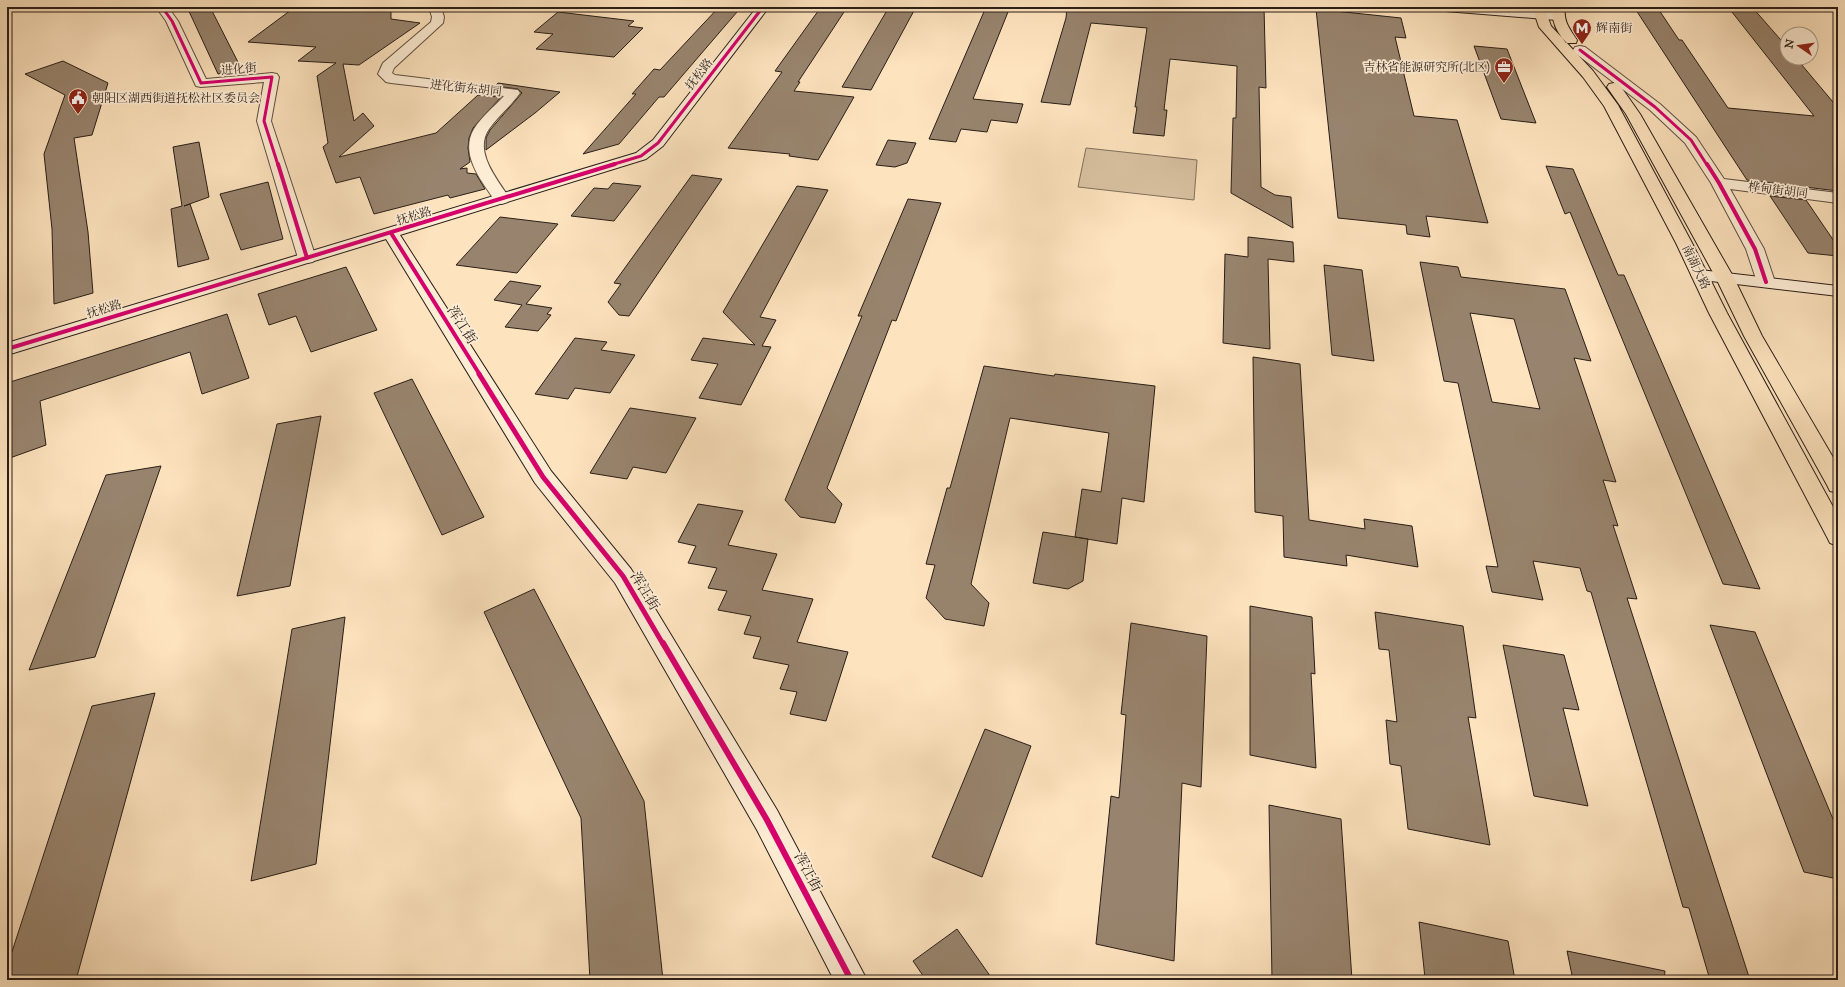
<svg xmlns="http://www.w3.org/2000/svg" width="1845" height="987" font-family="'IM FELL Great Primer','Noto Serif SC',serif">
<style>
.green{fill:#d9c2a2;stroke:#82705c}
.building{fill:#98846e;stroke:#2a1e17;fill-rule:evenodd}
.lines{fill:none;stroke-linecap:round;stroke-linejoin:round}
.street-casing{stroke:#5f4f41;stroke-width:2}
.secondary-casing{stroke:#2a1e17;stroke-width:2}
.primary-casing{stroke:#2a1e17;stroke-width:2}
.street{fill:#feedd5;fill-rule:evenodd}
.secondary{fill:#feedd5;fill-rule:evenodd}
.primary{fill:#fde3be;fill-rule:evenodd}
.cycleway-far3-casing{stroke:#feedd5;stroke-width:4.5}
.cycleway-far2-casing{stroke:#feedd5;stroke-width:6}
.cycleway-far1-casing{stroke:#feedd5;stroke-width:8}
.cycleway-casing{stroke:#feedd5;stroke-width:9}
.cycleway-far3{stroke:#d6006c;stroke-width:3}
.cycleway-far2{stroke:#d6006c;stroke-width:4}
.cycleway-far1{stroke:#d6006c;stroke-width:5}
.cycleway{stroke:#d6006c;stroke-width:6}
.labels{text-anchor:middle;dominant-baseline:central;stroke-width:3.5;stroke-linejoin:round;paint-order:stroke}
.far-poi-label{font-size:12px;fill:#2a1e17;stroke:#feedd5;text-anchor:start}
.far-street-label{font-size:12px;fill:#2a1e17;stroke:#feedd5}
.street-label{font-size:14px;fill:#2a1e17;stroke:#feedd5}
</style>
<rect width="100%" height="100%" fill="#fde3be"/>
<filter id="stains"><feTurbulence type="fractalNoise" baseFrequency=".005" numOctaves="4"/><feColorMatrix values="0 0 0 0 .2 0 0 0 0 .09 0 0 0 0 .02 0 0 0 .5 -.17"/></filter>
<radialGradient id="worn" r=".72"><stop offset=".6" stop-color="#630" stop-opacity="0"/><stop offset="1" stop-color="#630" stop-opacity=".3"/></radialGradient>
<path class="green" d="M1086,148L1197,160L1194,200L1078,187Z"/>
<path class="building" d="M187,7H210L241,68L218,74Z
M295,7H391V19L420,23L359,65L343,64L354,121L363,113L374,126L339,157L436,133L478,95L501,97L473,128L469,138L468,148L470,162L460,169L467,168V173L476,174L485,189L450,198L448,195L374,214L360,177L336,183L323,147L328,143L317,76L336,63L298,61L316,47L248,42Z
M719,7H732L737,12L664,97H659L619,144L583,154L636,94H632L654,69L660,70Z
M821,7L846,9L798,82H800L794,91L854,97L818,160L789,156L790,154L728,148L782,72L775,71Z
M889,7H916L871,90L842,87Z
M986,7H1010L973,99L1023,104L1017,123L991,120L987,132L961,129L956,142L929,139Z
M1067,7H1264L1266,88L1259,87L1261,187L1275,195L1291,197L1293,228L1231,193L1233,118H1236L1237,66L1170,59L1164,110H1167L1164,136L1133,133L1137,107H1135L1147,28L1091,23L1070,105L1041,102L1066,18Z
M1634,7H1657L1679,40H1682L1728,108L1814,116L1728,7H1752L1787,47V58H1796L1838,108V191L1747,180Z
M1316,9L1401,18L1406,38L1395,37L1414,116L1457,120L1488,223L1426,216L1430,237L1407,234L1406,225L1338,218Z
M558,12L634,21L628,26L643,28L614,57L536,49L553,34L534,32Z
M1474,46L1507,49L1536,123L1501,119Z
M63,61L108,83L92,135L74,138L88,232L93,293L54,304L52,229L44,154L65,95L25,74Z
M498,83L560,92L535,113L486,150V138L490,130L522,93L518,89L495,86Z
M888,140L916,143L907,163L895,167L876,165Z
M199,142L209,197L184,206L190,204L209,259L178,267L171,209L182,206L173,147Z
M1546,166L1573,169L1618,275H1624L1760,589L1723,584L1570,212L1565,214Z
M692,175L722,179L629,316L619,315L608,302L621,284L614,283Z
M268,182L283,239L241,250L220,194Z
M613,183L641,186L614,221L571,216L594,188L608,189Z
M797,186L828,190L760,317L776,320L762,346L771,347L741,405L699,398L718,364L691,360L703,338L755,345L723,312Z
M1770,196L1806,200L1838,247V256L1808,253Z
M908,199L941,203L896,321L892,320L827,488L842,504L835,523L800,517L785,500L862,316H858Z
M500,217L558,224L517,273L456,265Z
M1248,237L1293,242L1294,262L1268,259L1270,349L1223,343L1225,254L1248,257Z
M1420,262L1458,267L1461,277L1565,289L1591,361L1574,358L1616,482L1603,480L1618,526L1613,525L1637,599L1627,598L1750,980H1710L1689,908L1683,907L1591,592L1587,591L1580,568L1533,561L1543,600L1492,592L1486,566L1498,567L1458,383L1444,381ZM1470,313L1514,319L1540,409L1492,402Z
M1324,265L1362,270L1374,361L1332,355Z
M346,267L377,330L311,352L296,316L269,325L258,294Z
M510,281L541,286L526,304L552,308L547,314L551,315L538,331L505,327L522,305L494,300Z
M227,314L249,378L202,394L190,352L40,401L46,445L7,459V383Z
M575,338L607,342L601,350L635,355L610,393L575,388L568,399L535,394Z
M1253,357L1300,364L1309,520L1365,529L1364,519L1412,526L1418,567L1346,555L1347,566L1284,557L1283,516L1255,512Z
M984,366L1054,376L1055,374L1155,386L1144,502L1122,498L1117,544L1075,537L1082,489L1101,492L1109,433L1010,418L971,584L989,603L984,626L945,619L926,598L935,565L926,564L947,488H950Z
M412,379L484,517L442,535L374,393Z
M630,408L696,418L666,473L633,467L627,479L590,473Z
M321,416L290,586L237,596L277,424Z
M161,466L95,657L29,670L106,475Z
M698,504L743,511L728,545L777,554L762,590L813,599L797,642L848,652L826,721L790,714L797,692L780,689L789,665L753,658L761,637L744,634L751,616L718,610L727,591L708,588L717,568L688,563L696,546L678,542Z
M1043,532L1088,539L1083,581L1068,589L1033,583Z
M534,589L644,801L663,980H590L581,818L484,612Z
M1250,606L1312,617L1315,674L1311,673L1316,768L1250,755Z
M1375,612L1463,626L1476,718L1468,717L1490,845L1408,829L1401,766L1390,764L1386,720L1397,722L1389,650L1379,649Z
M345,617L316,864L251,881L292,629Z
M1131,623L1207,636L1201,787L1182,783L1174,961L1096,944L1111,796L1119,798L1126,715L1121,714Z
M1710,625L1755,632L1838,831V879L1804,872Z
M1503,645L1564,655L1579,710L1563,708L1588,806L1534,796Z
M155,693L76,980H7V967L92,706Z
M985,729L1031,746L982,877L932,857Z
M1269,805L1341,819L1352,980H1272Z
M1419,922L1508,941L1515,980H1436L1425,978Z
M957,929L993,980H926L913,961Z
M1567,951L1665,971L1664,980H1573Z"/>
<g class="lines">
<defs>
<path id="street" d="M156,7H168L178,21L206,79L272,73L277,74L279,77L271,121L316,258L313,262L307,263L301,262L298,258L257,121L264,82L201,87L196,86L166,21Z
M429,7H441L444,17L443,23L394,68L392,73L395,75L518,90L520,93C511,106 498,116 489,129C473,152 498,180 510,199L508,202L502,204L496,202C482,182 459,154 474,129C482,116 494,107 504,96L391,83L386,82L378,74L383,63L431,22L432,17Z
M1580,46L1585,47L1660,104L1696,137L1724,179L1838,193V203L1730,189L1764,249L1775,282L1772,286L1766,287L1760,286L1757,282L1746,249L1711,183L1685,143L1650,110L1575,53L1573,50L1575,47Z"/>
<path id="secondary" d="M757,7H769L663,146L646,159L400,235L551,471L631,569L777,810L867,980H834L757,830L615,583L535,483L386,239L7,355V343L636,153L653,140Z
M1439,7H1491L1557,12L1561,13L1563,16L1561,19L1557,20L1445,11L1441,10Z
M1700,270L1838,286V296L1694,279L1691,275L1694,271Z"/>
<path id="primary" d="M1537,7H1549L1547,15L1551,26L1593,71L1618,105L1692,243L1727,313L1838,516V546L1830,543L1827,537L1709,313L1676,243L1604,106L1583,77L1539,27L1535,15Z
M1553,7H1565C1563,22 1570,29 1577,40L1576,43H1566C1557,32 1551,22 1553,7Z
M1614,83L1619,84L1640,114L1734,278L1762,336L1838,466V493L1830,491L1827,485L1744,336L1716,278L1626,114L1607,87L1609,84Z"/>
</defs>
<use href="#street" class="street-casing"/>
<use href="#secondary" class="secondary-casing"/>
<use href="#primary" class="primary-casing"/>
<use href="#street" class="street"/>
<use href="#secondary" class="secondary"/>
<use href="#primary" class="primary"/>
<defs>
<path id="cycleway-far3" d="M162,7L172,21L201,83L272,77L264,121L278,165
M1580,50L1655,107L1691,140L1707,165
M611,165L641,156L658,143L763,7"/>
<path id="cycleway-far2" d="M278,164L307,258
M1707,164L1719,183L1755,249L1766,282
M391,233L480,375
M7,349L615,164"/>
<path id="cycleway-far1" d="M479,374L543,477L623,576L663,644"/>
<path id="cycleway" d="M663,643L767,820L851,980"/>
</defs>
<use href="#cycleway-far3" class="cycleway-far3-casing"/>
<use href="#cycleway-far2" class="cycleway-far2-casing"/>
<use href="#cycleway-far1" class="cycleway-far1-casing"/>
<use href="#cycleway" class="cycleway-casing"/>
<use href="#cycleway-far3" class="cycleway-far3"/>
<use href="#cycleway-far2" class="cycleway-far2"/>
<use href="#cycleway-far1" class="cycleway-far1"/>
<use href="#cycleway" class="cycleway"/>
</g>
<defs>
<symbol id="metro-pin" viewBox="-11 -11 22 30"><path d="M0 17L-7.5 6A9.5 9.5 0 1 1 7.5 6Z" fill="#8f2418" stroke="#feedd5"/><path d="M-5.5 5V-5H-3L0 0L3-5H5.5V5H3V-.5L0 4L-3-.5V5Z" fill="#fff"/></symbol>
<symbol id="office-pin" viewBox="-11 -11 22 30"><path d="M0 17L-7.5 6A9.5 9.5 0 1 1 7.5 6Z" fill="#8f2418" stroke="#feedd5"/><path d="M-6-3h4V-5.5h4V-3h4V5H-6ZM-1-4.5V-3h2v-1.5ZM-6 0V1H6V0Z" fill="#fff"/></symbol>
<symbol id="civic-pin" viewBox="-11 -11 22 30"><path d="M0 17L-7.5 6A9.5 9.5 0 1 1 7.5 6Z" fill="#8f2418" stroke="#feedd5"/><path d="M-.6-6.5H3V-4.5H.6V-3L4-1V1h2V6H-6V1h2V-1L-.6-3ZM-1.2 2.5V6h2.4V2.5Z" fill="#fff"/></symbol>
</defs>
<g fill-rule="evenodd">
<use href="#metro-pin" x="1571" y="17" width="22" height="30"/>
<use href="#office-pin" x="1493" y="56" width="22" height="30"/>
<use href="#civic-pin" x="67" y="87" width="22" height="30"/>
</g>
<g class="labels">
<g class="far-poi-label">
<text x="1596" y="28">辉南街</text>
<text x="1490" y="67" text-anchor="end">吉林省能源研究所(北区)</text>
<text x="92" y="98">朝阳区湖西街道抚松社区委员会</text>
</g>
<g class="far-street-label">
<text transform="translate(239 69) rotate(-5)">进化街</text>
<text transform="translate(699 74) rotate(-52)">抚松路</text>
<text transform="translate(466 88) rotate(6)">进化街东胡同</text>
<text transform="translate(1778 190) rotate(7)">桦甸街胡同</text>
<text transform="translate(414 216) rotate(-17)">抚松路</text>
<text transform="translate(1696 267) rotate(64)">南湖大路</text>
<text transform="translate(104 309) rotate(-17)">抚松路</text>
</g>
<g class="street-label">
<text transform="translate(462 325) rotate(58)">浑江街</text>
<text transform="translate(645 591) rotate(59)">浑江街</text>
<text transform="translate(808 872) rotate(62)">浑江街</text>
</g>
</g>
<rect width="1845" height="987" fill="none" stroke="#fde3be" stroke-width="24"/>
<rect x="8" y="8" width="1829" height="971" fill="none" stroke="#2a1e17" stroke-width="2"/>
<rect x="12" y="12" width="1821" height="963" fill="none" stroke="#2a1e17"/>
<g transform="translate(1799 46) rotate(283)"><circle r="19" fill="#feedd5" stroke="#a99a89"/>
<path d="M0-3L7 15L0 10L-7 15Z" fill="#8f2418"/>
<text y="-6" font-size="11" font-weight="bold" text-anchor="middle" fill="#2a1e17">N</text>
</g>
<rect width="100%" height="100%" filter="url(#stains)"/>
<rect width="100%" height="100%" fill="url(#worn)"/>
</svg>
